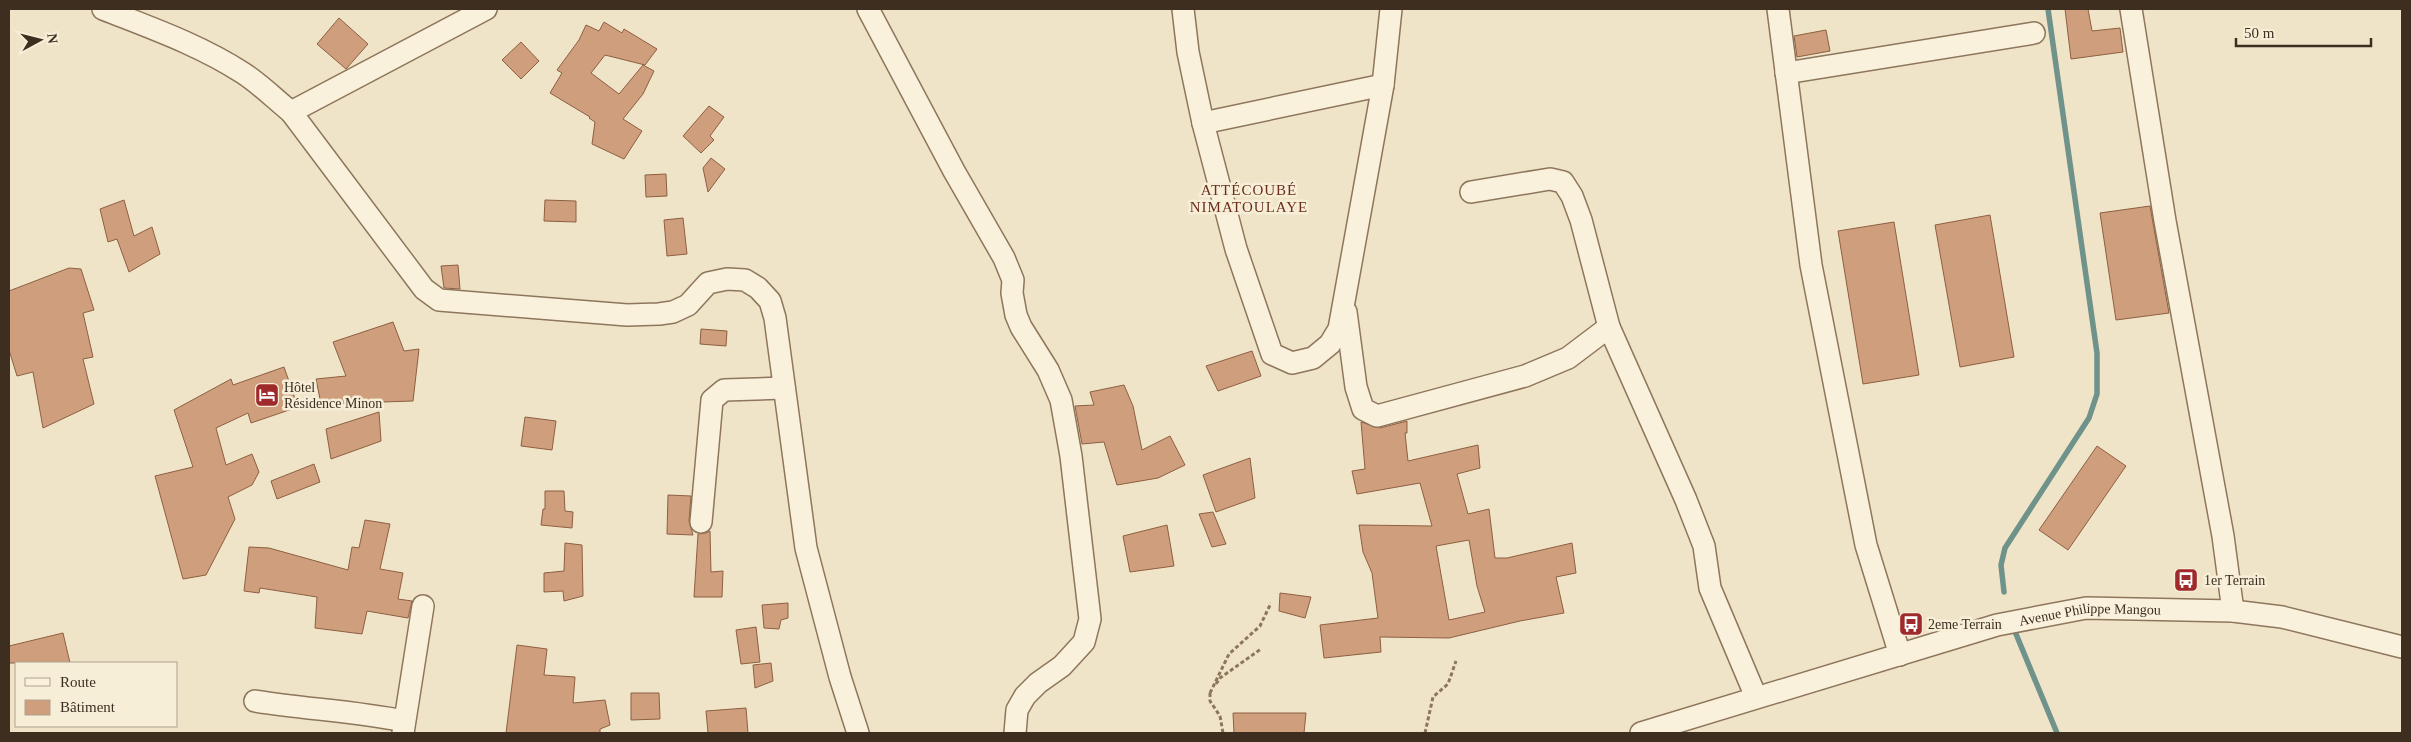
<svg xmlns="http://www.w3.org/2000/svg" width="2411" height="742" font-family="'Times New Roman',serif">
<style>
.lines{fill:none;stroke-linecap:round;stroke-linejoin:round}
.stream{stroke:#6f938a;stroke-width:5.5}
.building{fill:#cf9f7d;stroke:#8d5f41;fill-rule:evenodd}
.minor-casing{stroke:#8d765c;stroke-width:24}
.path{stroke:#8d765c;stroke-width:3;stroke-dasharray:4 2.5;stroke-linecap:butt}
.minor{stroke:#faf1dc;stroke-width:21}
.labels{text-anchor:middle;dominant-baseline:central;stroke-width:5;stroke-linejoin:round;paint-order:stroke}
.poi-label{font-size:14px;fill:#3d2e20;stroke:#f7eed8;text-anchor:start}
.street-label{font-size:14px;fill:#3d2e20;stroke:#f7eed8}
.neighbourhood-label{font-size:15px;letter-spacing:1px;fill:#6b2e1e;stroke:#f7eed8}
</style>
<rect width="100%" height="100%" fill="#f0e4c8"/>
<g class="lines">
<path class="stream" d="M2004,592L2001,565L2005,548L2089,418L2097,394V353L2048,9
M2016,634L2057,733"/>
</g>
<path class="building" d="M2065,9H2088L2092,31L2120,28L2123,52L2071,59Z
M339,18L368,44L346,69L317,44Z
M604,22L622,33L624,29L657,49L645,65L605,55L591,73L619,94L643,65L654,71L643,94L623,119L642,131L624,159L592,144L595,122L589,118L590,117L550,93L562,73L557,70L579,40L586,25L599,31Z
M1826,30L1830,51L1797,57L1794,36Z
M521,42L539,61L521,79L502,60Z
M709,106L724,117L710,136L714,140L701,153L683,136Z
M711,158L725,169L708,192L703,168Z
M666,174L667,196L646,197L645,175Z
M124,200L134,236L152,227L160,254L129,272L117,239L108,242L100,209Z
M545,200L576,201V222L544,221Z
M2150,206L2169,313L2116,320L2100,213Z
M1990,215L2014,357L1960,367L1935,225Z
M683,218L687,254L667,256L664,220Z
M1894,222L1919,375L1863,384L1838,231Z
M458,265L460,289L444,288L441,266Z
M69,268L81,269L94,310L83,313L93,357L83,359L94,404L43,428L33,372L17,376L9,350V291Z
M393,322L404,351L419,349L413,401L321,404L316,379L346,376L333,342Z
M701,329L727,331L726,346L700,344Z
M1252,351L1261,376L1218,391L1206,366Z
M284,367L298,407L251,423L248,413L216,428L226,465L252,454L259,472L252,485L228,497L235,519L206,575L183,579L155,476L193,467L174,410L231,379L233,385Z
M1124,385L1133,406L1142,450L1170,436L1185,465L1158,478L1117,485L1104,442L1082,444L1075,406L1094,405L1090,392Z
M379,412L381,441L331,459L326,429Z
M525,417L556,421L552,450L521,446Z
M1407,421V433H1405L1408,461L1478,445L1480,468L1457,474L1468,514L1489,509L1495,558H1507L1572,543L1576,573L1556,577L1564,613L1520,621L1449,638L1380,637L1381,652L1324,658L1320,625L1378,618L1372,573L1363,552L1359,525L1432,526L1420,483L1357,494L1352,471L1365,469L1361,422L1380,428ZM1469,540L1477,586L1485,612L1449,620L1436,546Z
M2097,446L2126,466L2068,550L2039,530Z
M1250,458L1255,498L1216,512L1203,475Z
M314,464L320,482L277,499L271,481Z
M545,491H564L565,511L573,512L572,528L541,525L543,509H545Z
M668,495L691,496L689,521L693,535L667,534Z
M1213,512L1226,544L1212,547L1199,514Z
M365,520L390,524L380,569L403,573L398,599L412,601L408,618L367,611L362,634L315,628L317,597L260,588L259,593L244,591L249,547L269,548L348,570L352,547L359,548Z
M1167,525L1174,566L1130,572L1123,536Z
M710,531L711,572L723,571L722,597H694L698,534L706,533Z
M565,543L582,545L583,596L564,601L563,591L544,592V573L564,571Z
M1280,593L1311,597L1305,618L1279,611Z
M788,603V618L781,620L779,629L764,628L762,605Z
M756,627L760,662L741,664L736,630Z
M63,633L70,663H9V646Z
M517,645L547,649L544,675L575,677L573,703L605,700L610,725L600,729V733H506Z
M771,663L773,681L755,688L753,665Z
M631,693H659L660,719L631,720Z
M746,708L748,733H708L706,711Z
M1233,713H1306L1304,733H1234Z"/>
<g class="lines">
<defs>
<g id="minor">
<path d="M103,9C151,28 200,45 243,73C260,84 275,99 291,112L424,289L439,300L627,315L659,314L673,312L688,305L708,283L727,279L745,280L758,288L770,301L775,318L806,548L840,677L858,733"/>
<path d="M868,9L954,171L1004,258L1013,280L1012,293L1016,315L1021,327L1048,370L1061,400L1071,456L1090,619L1084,642L1062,666L1038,683L1025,696L1017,710L1015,733"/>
<path d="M1183,9L1188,52L1203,123L1236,249L1272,354L1292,363L1313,358L1330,344L1339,329L1383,85L1391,9"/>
<path d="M1778,9L1811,265L1866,545L1900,655"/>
<path d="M2131,9L2165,221L2223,536L2233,611"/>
<path d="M1786,73L2034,33"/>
<path d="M291,112L486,9"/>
<path d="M1203,123L1383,85"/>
<path d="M1471,192L1550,179L1563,182L1572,196L1581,220L1609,327L1686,500L1704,546L1710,588L1756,697"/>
<path d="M1346,312L1356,387L1363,409L1377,416L1525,376L1568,358L1609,327"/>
<path d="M701,522L712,400L724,390L784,388"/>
<path d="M255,701C304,709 355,711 404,721"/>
<path d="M403,733L423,606"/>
<path id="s1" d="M1641,733L1997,625L2086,608L2233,611L2282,617L2402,647"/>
</g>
</defs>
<use href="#minor" class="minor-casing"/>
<path class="path" d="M1216,684L1220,678L1261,649
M1210,693L1229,654L1260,626L1271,603
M1210,693V701L1220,716L1223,733
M1425,733L1433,697L1448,684L1456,661"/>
<use href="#minor" class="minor"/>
</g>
<defs>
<symbol id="hotel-square" viewBox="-11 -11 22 22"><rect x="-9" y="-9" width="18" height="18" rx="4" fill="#9e2a2b" stroke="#f7eed8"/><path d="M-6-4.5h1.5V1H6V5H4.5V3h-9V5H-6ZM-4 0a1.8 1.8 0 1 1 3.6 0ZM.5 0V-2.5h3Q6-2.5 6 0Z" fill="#fff"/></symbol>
<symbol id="bus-square" viewBox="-11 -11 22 22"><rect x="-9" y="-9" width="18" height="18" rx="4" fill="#9e2a2b" stroke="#f7eed8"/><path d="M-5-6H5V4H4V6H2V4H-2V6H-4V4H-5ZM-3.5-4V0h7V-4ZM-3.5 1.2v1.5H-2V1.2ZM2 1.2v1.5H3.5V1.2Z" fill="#fff"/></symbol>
</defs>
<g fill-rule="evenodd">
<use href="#hotel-square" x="253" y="381" width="28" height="28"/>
<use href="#bus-square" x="2172" y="566" width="28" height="28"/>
<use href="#bus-square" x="1897" y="610" width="28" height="28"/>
</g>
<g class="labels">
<g class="poi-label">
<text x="284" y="387">Hôtel<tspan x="284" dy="16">Résidence Minon</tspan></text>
<text x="2204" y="580">1er Terrain</text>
<text x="1928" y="624">2eme Terrain</text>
</g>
<g class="street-label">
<text stroke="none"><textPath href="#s1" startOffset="466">Avenue Philippe Mangou</textPath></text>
</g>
<g class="neighbourhood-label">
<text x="1249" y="190">ATTÉCOUBÉ<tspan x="1249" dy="17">NIMATOULAYE</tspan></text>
</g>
</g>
<rect width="2411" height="742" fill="none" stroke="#3d2e20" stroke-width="20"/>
<rect x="15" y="662" width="162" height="65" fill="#f7eed8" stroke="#ada18e"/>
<rect x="25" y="678" width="25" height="8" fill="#faf1dc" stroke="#ada18e"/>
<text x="60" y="687" font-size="15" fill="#3d2e20">Route</text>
<rect x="25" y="700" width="25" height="15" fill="#cf9f7d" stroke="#ada18e"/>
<text x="60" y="712" font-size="15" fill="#3d2e20">Bâtiment</text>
<g transform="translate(40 40) rotate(83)" stroke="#f7eed8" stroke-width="4" paint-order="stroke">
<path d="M0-4L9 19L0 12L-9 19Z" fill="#3d2e20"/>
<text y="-8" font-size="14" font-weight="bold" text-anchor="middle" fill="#3d2e20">N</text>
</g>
<path d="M2236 38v8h135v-8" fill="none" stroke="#3d2e20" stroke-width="2.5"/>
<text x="2244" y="38" font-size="15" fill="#3d2e20" stroke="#f7eed8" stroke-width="4" paint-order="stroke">50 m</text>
</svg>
